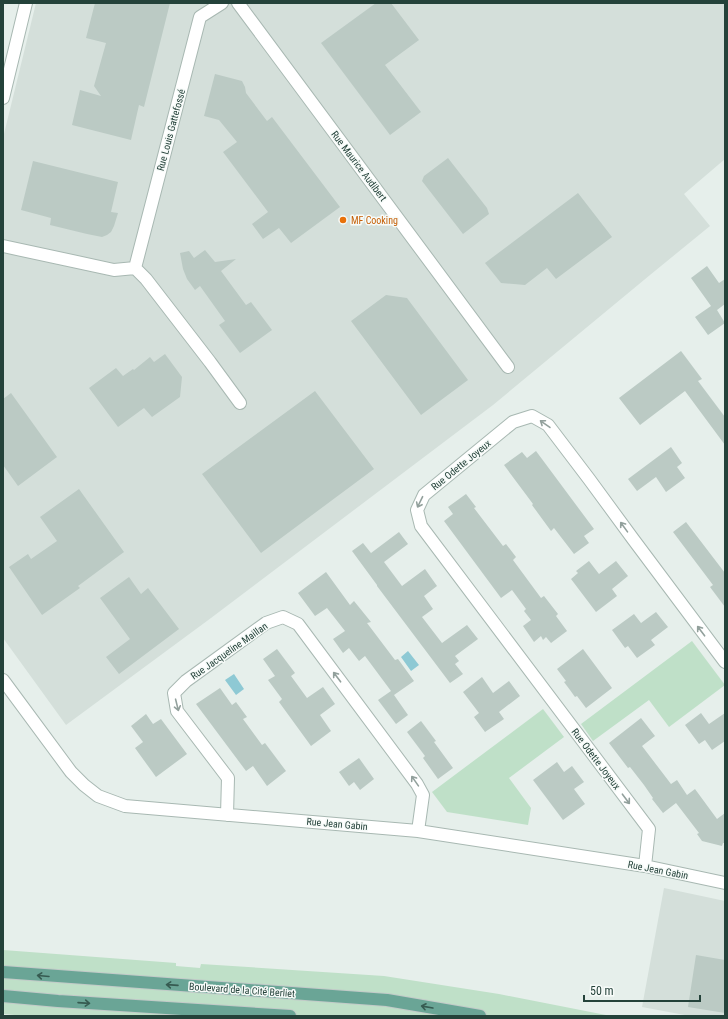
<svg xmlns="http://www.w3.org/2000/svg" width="728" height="1019" font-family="'Roboto Condensed',sans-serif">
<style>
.built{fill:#d4dfda}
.green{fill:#bfe0c8}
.water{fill:#8ec9d4}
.building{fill:#bbcac4}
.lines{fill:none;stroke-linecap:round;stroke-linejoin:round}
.minor-casing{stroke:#a8b8b2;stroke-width:14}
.major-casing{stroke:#c2cac8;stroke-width:14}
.minor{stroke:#fff;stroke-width:12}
.major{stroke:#6aa596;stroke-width:12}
.oneway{stroke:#92a09c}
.oneway2{stroke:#365b51}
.food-dot{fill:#e8710a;stroke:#f7fbf9;stroke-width:1.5}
.labels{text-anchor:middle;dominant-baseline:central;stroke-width:3;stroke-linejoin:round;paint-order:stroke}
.street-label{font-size:10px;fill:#24423a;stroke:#f7fbf9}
.food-label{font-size:10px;fill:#c56008;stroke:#f7fbf9;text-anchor:start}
</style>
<rect width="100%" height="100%" fill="#e6efeb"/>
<path class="built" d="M36,3H725V159L684,194L710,226L650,275L493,405L211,618L66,725L3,638V138Z
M664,888L725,901V1016H690L642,1007Z"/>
<path class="green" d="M692,641L725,685L669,727L649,700L593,741L581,724Z
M543,709L564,737L509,778L531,808L528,825L447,812L432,792Z
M3,950L176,963V966L200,968L201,964L384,976L499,994L611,1016H26L3,1014Z"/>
<path class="water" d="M408,651L419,665L411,671L401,657Z
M234,674L244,689L236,695L225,680Z"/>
<path class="building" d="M95,3H170L144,107L139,105L131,140L72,125L80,90L101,96L94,86L106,43L86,38Z
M376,3H391L419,40L385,65L421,112L390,135L321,43Z
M215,74L242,81L245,87L246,93L267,121L272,117L340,207L291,243L279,228L263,239L252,224L268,212L223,152L237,142L219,120L204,116Z
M448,158L487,208L489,214L463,234L422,181L424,176Z
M33,161L118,182L111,212L118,213L114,226L111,232L107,235L102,237L87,234L50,225L51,218L21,210Z
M578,193L612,237L556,279L547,268L525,285L501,283L485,263Z
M205,250L215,262L236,259L221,271L246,305L251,302L272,330L240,353L219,325L225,321L200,286L195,290L187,279L183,269L180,253L189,251L194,258Z
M707,266L719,283L725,279V304L717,310L725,323L708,335L695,317L711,306L691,278Z
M386,295L407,298L468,380L421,415L351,321Z
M681,351L702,379L698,381L725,417V445L685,391L640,425L619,398Z
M165,354L182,377L180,397L152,417L144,408L118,427L89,388L116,368L123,376L133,369L134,370L150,357L154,362Z
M315,391L374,469L261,553L202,474Z
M11,393L57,457L18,486L3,465V399Z
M671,447L682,463L677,467L685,478L666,492L656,477L637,491L628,479Z
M536,451L594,529L584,536L589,543L574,554L554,528L551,531L532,505L533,504L504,465L522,452L527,458Z
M79,489L124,552L78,586L80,588L42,615L9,567L28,554L31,559L57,541L40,517Z
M466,494L476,507L474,508L503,546L506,544L516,557L513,560L541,598L544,596L558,614L556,616L567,631L551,643L546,637L543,640L541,636L534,642L523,626L531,620L524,611L526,609L512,590L501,598L444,521L453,514L448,507Z
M686,522L725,573V607L710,587L713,585L673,532Z
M399,532L408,544L384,562L402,586L425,569L437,586L424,596L433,609L422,617L442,643L467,625L478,639L455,656L459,661L455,664L463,674L450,683L377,586V585L352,551L363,543L371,553Z
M589,561L599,574L616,561L628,576L612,589L617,596L596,612L571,579L578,573L576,571Z
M326,572L350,605L354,601L371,622L367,623L395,660L398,659L414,681L394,695L408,715L396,724L378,700L391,691L365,656L359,661L349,648L343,653L333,639L345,631L327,608L315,616L298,593Z
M129,577L141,594L148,588L179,629L119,674L106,657L130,639L100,598Z
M656,612L668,627L651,640L655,645L637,658L628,646L625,648L612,630L634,614L641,623Z
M277,649L295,673L291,676L307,698L323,687L335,704L320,715L331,731L311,746L279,702L282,699L268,680L275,676L263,659Z
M583,649L612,688L586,708L577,696L575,697L570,690L564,682L566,681L557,669Z
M482,677L493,693L509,681L520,696L499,712L504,719L485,732L474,717L479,713L463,692Z
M220,688L232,705L236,702L247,717L243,719L262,745L265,743L286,771L267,786L253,766L246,771L196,704Z
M701,713L709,724L725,713V741L712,750L705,740L699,744L685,725Z
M146,714L153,724L161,719L187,754L156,777L135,748L143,742L131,726Z
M641,718L655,736L642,746L671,784L677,780L687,795L695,789L717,819L725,813V843H723L722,846L702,841L697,834L699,833L676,803L663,813L652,799L653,798L644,785L630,767L628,768L609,743Z
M421,721L436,741L434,742L453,768L438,779L423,758L425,756L407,732Z
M359,758L374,779L360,790L354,782L349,786L339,772Z
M557,762L564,772L572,766L584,782L574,789L585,804L563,820L533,780Z
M696,955L725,960V1013L688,1007Z"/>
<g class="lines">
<defs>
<path id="minor" d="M238,3L508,367
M3,98L26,3
M3,246L114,270L135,268L200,17L222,3
M135,268L146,279L210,362L240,403
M3,680L71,772L84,785L98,796L125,806L418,831L645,866L725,883
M227,815L228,778L177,711L174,693L186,681L266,623L283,617L298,624L417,784L423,795L418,831
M645,866L649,829L421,526L417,510L424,495L513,422L532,416L548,425L589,479L633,539L725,662"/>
<path id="major" d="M3,972L387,1000L480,1016
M3,996L58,1001L290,1016"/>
</defs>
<use href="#minor" class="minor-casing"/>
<use href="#major" class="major-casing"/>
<use href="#minor" class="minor"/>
<use href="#major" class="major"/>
</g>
<defs><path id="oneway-shaft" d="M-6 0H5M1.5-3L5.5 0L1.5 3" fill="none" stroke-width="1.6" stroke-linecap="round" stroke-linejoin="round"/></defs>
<g class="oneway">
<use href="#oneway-shaft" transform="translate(545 424) rotate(-145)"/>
<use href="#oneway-shaft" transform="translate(420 502) rotate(116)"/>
<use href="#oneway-shaft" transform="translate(624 527) rotate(-126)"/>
<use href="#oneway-shaft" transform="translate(701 631) rotate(-127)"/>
<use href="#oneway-shaft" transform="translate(337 677) rotate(-127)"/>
<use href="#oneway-shaft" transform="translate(177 705) rotate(76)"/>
<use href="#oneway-shaft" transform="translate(415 781) rotate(-125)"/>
<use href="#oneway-shaft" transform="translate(626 799) rotate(53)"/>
</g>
<g class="oneway2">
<use href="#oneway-shaft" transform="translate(43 976) rotate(-175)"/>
<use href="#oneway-shaft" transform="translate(172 985) rotate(-176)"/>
<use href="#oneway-shaft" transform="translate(84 1003) rotate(4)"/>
<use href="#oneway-shaft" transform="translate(427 1007) rotate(-170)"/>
</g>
<circle class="food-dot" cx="343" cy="220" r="4"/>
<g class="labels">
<g class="street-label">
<text transform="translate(171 130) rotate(-75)">Rue Louis Gattefossé</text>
<text transform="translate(359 166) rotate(53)">Rue Maurice Audibert</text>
<text transform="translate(461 465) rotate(-39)">Rue Odette Joyeux</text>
<text transform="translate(229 651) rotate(-35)">Rue Jacqueline Maillan</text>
<text transform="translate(596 759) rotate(53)">Rue Odette Joyeux</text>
<text transform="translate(337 824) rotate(5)">Rue Jean Gabin</text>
<text transform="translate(658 870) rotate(11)">Rue Jean Gabin</text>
<text transform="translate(242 990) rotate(4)">Boulevard de la Cité Berliet</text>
</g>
<g class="food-label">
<text x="351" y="220">MF Cooking</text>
</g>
</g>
<rect width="728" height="1019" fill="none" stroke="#24423a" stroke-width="8"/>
<path d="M584 995v6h116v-6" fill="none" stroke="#24423a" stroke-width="2"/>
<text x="590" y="995" font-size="12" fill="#24423a" stroke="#f7fbf9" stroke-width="3" paint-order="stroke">50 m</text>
</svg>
